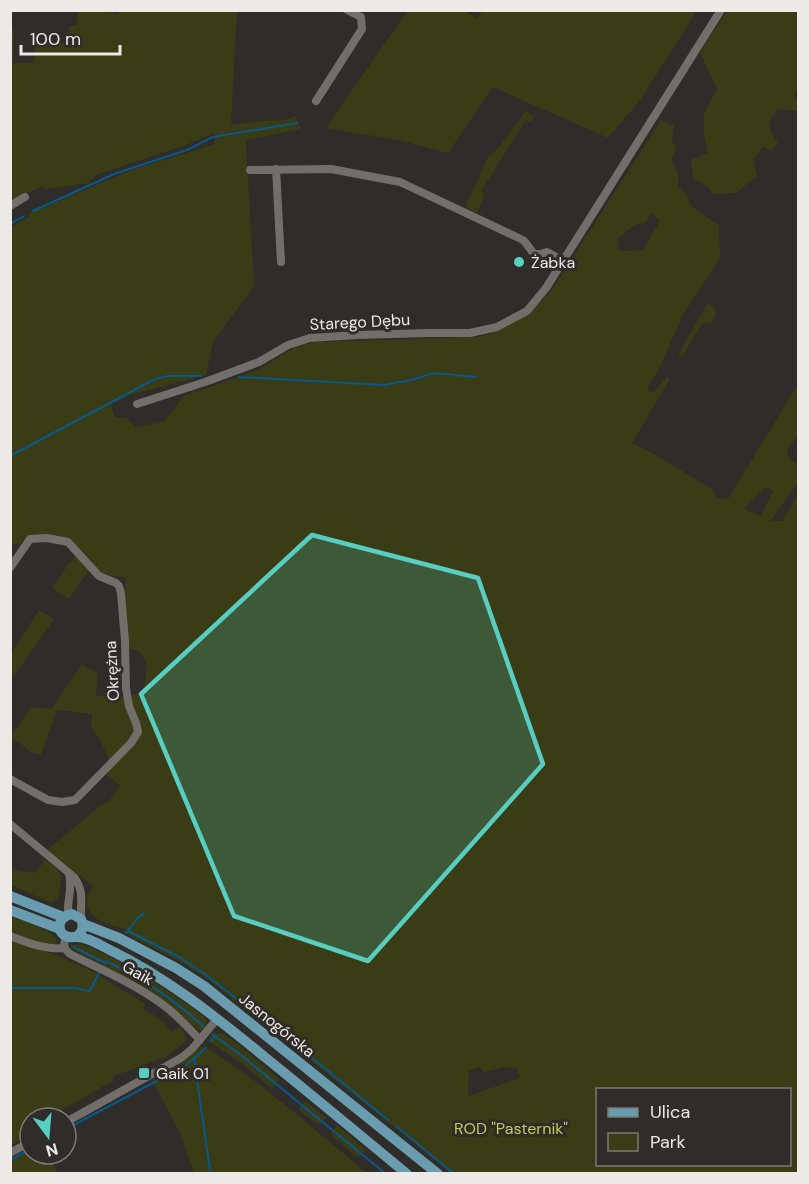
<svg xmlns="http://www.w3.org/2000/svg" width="809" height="1184" font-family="'DM Sans',sans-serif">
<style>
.green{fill:#393c14;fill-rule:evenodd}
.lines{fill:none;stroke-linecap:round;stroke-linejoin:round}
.stream{stroke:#07588b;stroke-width:2}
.minor{stroke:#726e6a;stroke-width:8}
.major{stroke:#6a9cb0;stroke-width:10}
.marked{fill:#57cec1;fill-opacity:0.2;stroke:#57cec1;stroke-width:4.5;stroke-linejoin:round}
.poi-dot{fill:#57cec1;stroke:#302c29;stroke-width:2}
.labels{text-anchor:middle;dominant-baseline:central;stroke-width:6;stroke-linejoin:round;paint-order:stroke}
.poi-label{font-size:16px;fill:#ece9e7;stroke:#302c29;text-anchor:start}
.street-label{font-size:16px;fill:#ece9e7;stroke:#302c29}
.park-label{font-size:16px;fill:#c2cb59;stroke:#302c29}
</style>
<rect width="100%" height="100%" fill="#302c29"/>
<path class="green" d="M120,10L237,11L231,125L262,121L284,120L296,116L301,129L246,140L254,286L213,342L206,375L130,395L111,405L115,418H126L136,427L164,422L184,396L260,369L295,347L317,342L478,337C512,328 528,316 552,290L661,120L674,126L672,141L676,149L672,159L678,174V187L687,196L692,207L719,226L720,258L683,315L659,369L649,384L648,391L654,392L667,377L670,379L632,443L654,454L712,489L718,499H728L798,384V436L787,449L789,459L798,465V486L796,485L770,521H782L798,495V1173H450L401,1132L206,978L186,965L123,932L125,929C111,925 87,921 87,901C87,896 91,890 93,886L47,850L104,803L106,804L121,786L107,775L108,758L100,739L91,728L92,714L57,710L41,755L30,752L24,746L11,738V736L31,707L51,709L82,664L98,674L96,696L126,697L144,692L147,663L139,651L129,648L125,594L126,578L101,573L86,554L74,543L31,535L23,539L21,543L11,545V227L27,218H30L28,214L132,170L215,144V133L186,145L95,175L89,183L45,189L44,186L26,193L11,202V30H14L13,63H34L36,43H68L69,26L77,25L78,11H98L118,14ZM652,213L660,221L643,250L620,251L617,239L636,224L645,223ZM766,487L773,491L761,516L744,509ZM480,1067L484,1072L505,1067L517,1068L520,1078L468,1096L469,1070ZM598,1090H790V1164H598Z
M483,11V10L697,11L641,99L608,138L493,87L448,153L398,140L326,128L407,11H465L477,18Z
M727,11H798V90L794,93L798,106V111L778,109L770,120L771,133L778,142L772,150L763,147L753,160L757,176L736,193L713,194L708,186L693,179L691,160L708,153L704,135V114L717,89L700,53Z
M526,111L533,115V118L531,122L526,120L481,191L485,194L477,213L467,208L466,205L488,157L500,146Z
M707,304L714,306L716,315L711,323L702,324L682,357L678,355Z
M75,557H77L90,569L69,599L52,588L68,565Z
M39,610L54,619L14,676L11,674V653Z
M45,860L57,869L62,877L58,899L51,903L11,885V867L19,871L35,873Z
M10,916C20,920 57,931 57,941C57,943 55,944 55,946L31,941L11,933Z
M11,939L61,957L94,972L119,988L145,1003L144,1010C156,1015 163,1021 172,1032L181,1026L185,1035L186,1041L166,1057L114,1076L113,1081L53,1115L51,1118H30V1135L11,1145Z
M82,944C125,962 165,987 202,1015L206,1019L207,1026L202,1032C196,1029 192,1025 187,1020C178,1012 167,1005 157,997C138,983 116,973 96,961C87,956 78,954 71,947V945Z
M214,1033L223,1034L235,1042L280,1079L273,1089L237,1060L208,1041L211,1035Z
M204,1046C262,1082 314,1130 367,1173H194L180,1133L152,1080L181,1063L200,1047Z
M306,1101L326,1118L318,1125L298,1109Z
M337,1125L366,1150L358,1158L330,1134Z
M30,1148V1154H49L57,1173H11V1158Z"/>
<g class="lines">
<path class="stream" d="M33,211L114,174L187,150L213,137L297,123
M10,224L24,216
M239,377L384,385L411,380L434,373L476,377
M10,456L155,379L168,376H201
M128,931L179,957L206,975L306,1053L388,1120
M126,933L137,919L144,913
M74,947L105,963
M106,961C141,978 174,999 203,1026
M10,988H75L89,991L91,989L99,973
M212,1034L242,1056L386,1174
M211,1041L215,1036
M194,1059L210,1170
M396,1126L454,1174
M66,1129L185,1066L206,1048
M10,1160L30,1149"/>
<path class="minor" d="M316,101L362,29L361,17L347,10
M276,169L281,262
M250,170L331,169L400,182L523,240C534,250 529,258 547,252L558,258H564
M10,206L25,197
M137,404L205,382L259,362L288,345L310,338L358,335L428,333H470L497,327L527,311L546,288L721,10
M10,568L30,539L47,538L68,542L99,576L116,583L119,586L121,593L125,641L126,688L129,706L136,723L138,732L131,743L75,800L62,802L48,800L10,779
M10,824L74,877C85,892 80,902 81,919
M68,914C67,898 73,890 69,873
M10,936C28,943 46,950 65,948
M67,937C62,944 64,949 70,954C100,969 135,984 162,1004C176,1014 188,1027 200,1040
M66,1122L181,1058L192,1049L217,1019
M10,1153L30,1142"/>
<path class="major" d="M10,896L63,917
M10,910L60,929
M83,924L119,938L176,968L204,986L438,1174
M77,936C83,932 84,926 81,919L72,914C54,917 56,939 74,937C86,936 98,944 108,949C166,977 216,1017 266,1058C313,1096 360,1135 407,1174"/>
</g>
<path class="marked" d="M312,535L478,578L543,764L368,961L234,916L141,694Z"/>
<g class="poi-dot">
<circle cx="519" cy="262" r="6"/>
<rect x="138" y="1067" width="12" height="12" rx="3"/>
</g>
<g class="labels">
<g class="poi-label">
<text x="531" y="262">Żabka</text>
<text x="156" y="1073">Gaik 01</text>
</g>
<g class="street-label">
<text transform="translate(360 322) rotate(-3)">Starego Dębu</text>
<text transform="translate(112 671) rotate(-93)">Okrężna</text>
<text transform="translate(138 973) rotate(29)">Gaik</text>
<text transform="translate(277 1025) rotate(39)">Jasnogórska</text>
</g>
<g class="park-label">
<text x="511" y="1128">ROD "Pasternik"</text>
</g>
</g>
<rect width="809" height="1184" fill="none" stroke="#ece9e7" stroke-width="24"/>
<rect x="596" y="1088" width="195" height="78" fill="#302c29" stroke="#7b7875" stroke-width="1.5"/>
<rect x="608" y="1108" width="30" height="9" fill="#6a9cb0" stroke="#7b7875" stroke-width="1.5"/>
<text x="650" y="1118" font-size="18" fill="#ece9e7">Ulica</text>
<rect x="608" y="1133" width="30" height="18" fill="#393c14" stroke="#7b7875" stroke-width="1.5"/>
<text x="650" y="1148" font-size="18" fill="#ece9e7">Park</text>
<g transform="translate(48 1136) rotate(164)"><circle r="28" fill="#302c29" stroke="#7b7875" stroke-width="1.5"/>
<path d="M0-4.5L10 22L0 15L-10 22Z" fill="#57cec1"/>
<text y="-9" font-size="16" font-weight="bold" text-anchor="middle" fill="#ece9e7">N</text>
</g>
<path d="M21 45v9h99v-9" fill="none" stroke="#ece9e7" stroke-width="3"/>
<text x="30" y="45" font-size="18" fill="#ece9e7" stroke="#302c29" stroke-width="4.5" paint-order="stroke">100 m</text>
</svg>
